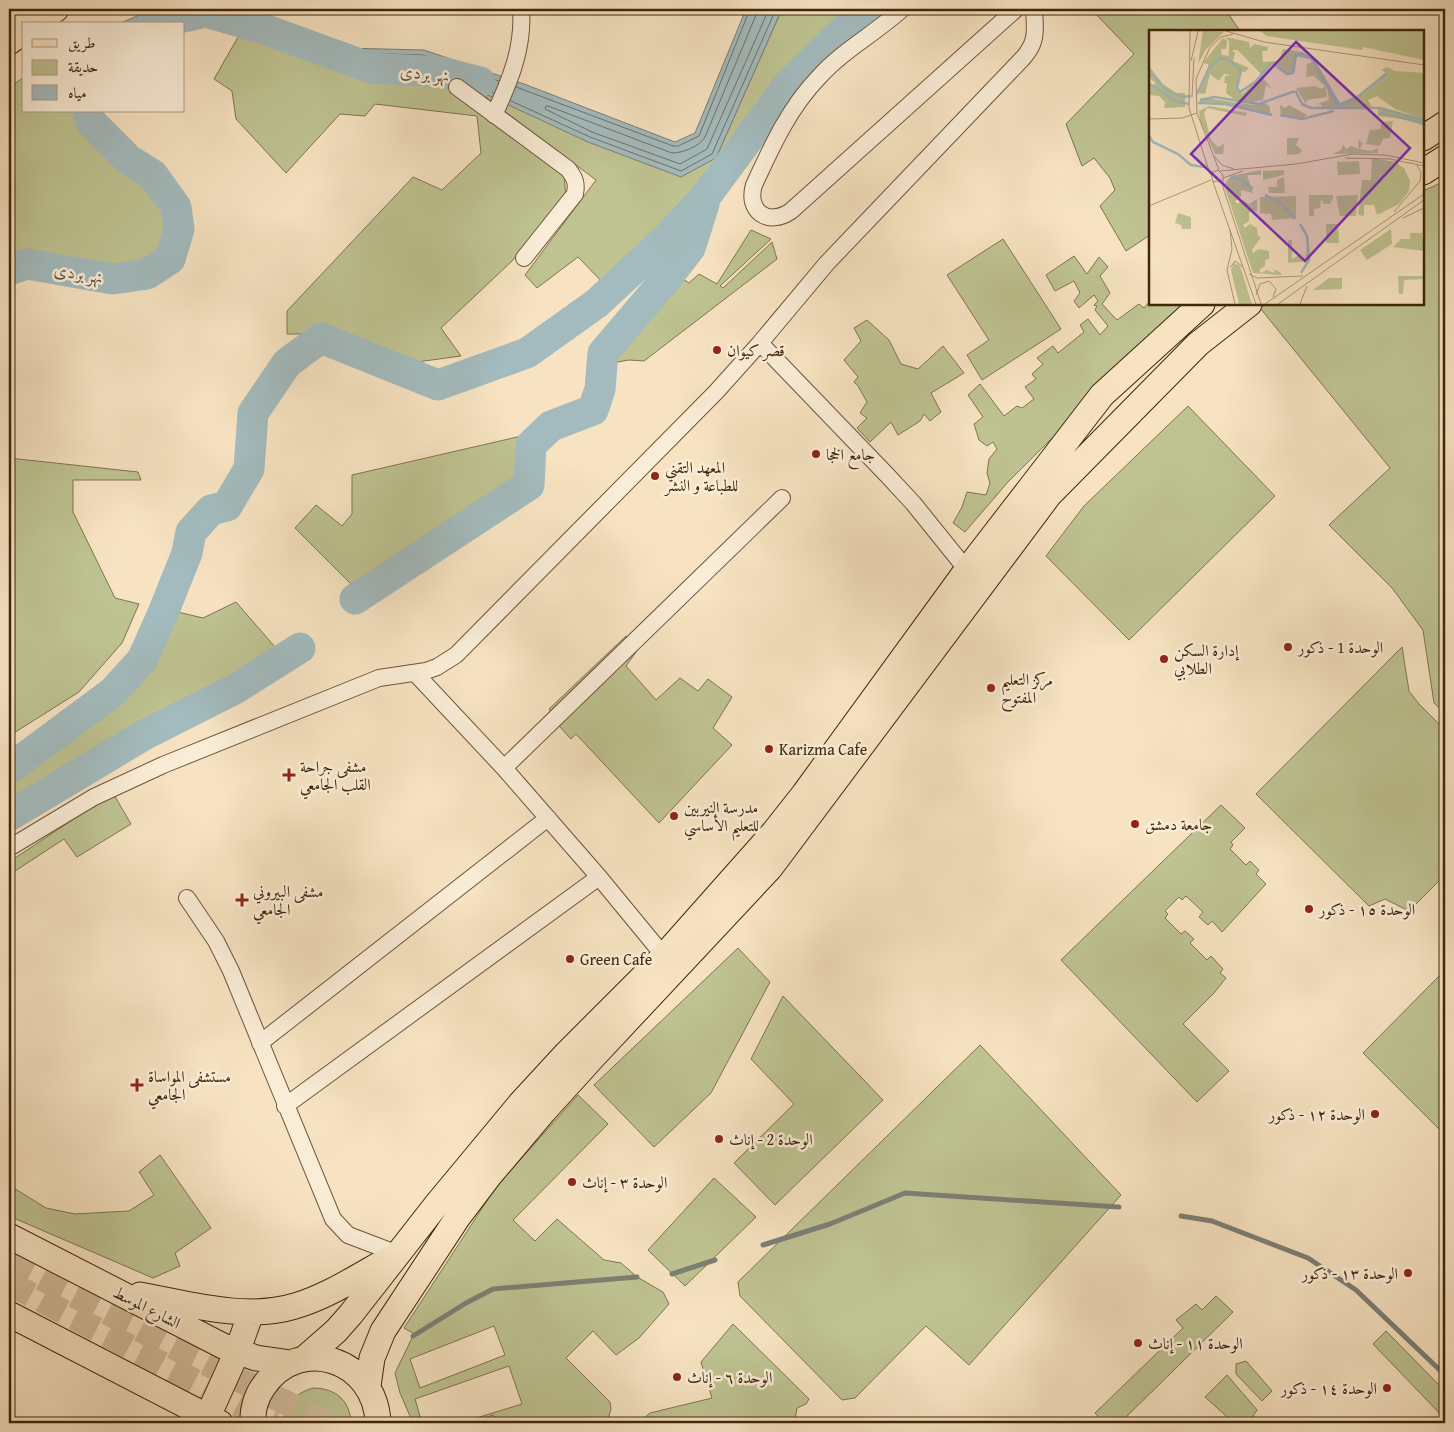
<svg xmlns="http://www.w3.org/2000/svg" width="1454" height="1432" font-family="'Gentium Book Plus',Amiri,serif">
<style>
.green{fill:#bfc392;stroke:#80744e;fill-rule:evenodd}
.water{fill:#a3bbbe;stroke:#7c7f76}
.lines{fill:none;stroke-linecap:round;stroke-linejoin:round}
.shore{stroke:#727064;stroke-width:1}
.stream{stroke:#7c7f76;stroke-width:5}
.river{stroke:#a3bbbe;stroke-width:31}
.primary-tunnel{stroke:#d3bd9d;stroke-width:25;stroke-dasharray:25 12;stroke-linecap:butt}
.minor-casing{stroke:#6e5538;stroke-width:18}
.primary-casing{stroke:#41260a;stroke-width:27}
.minor{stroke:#faedd7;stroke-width:16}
.primary{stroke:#f7e3c2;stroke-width:25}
.poi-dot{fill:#8f2418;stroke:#faedd7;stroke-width:2}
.labels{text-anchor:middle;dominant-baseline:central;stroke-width:5;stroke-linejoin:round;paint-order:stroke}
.poi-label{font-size:16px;fill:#41260a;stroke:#faedd7;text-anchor:start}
.street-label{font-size:16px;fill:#41260a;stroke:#faedd7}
.water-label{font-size:18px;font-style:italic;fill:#5e5340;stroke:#faedd7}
.inset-river{fill:none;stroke:#a3bbbe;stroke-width:2.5}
.inset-road{fill:none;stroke:#ae9778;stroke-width:1}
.view{fill:#7b2cbf;fill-opacity:0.15;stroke:#7b2cbf;stroke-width:2.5}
.inset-edge{fill:none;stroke:#41260a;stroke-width:2.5}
</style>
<rect width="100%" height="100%" fill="#f7e3c2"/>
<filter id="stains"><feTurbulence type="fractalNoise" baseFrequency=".004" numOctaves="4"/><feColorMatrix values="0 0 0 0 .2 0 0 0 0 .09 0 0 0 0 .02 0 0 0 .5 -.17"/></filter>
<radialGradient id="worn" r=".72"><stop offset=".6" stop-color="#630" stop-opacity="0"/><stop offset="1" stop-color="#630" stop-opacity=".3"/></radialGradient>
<path class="green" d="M782,9H859L779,77L722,164L630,264L606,286L578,257L537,288L525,275L596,180L487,98L484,93L502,102L716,158Z
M1091,9H1225L1240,31H1150V235L1126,251L1100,206L1115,190L1110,178L1094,158L1082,166L1066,124L1134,54Z
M242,30L371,74L452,81L564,173L566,201L512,261L441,328L461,356L417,362L323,334H287V311L413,177L442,190L481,153L477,116L375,104L365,116L340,114L286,173L236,119L232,91L214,79Z
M24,77V111H87L92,122L129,160L153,175L176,207L179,229L170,259L147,274L113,279L27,264L24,259L9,265V88Z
M1445,181V713L1434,703L1423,630L1392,588L1329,525L1390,468L1260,308L1267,304H1423V191Z
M751,230L771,239L720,286L723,288L772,242L777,259L644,361L629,360L606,364L609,353C624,335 661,284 680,277L689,283L699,274L717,284Z
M1003,239L1061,329L982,380L967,355L989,340L947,275Z
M1074,256L1087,274L1099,257L1108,267L1100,276L1110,293L1102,304L1117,320L1139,304L1144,308L1150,301V304H1187L1008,482L965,532L953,523L962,507L967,492L986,495L990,483L987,473L989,459L997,449L993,442L987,446L979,440L974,424L983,417L968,395L980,384L1004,416L1017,406L1022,408L1034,399L1025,387L1036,379L1032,374L1043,364L1037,358L1053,346L1058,353L1084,332L1080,325L1088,319L1100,335L1108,326L1095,310L1097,306L1094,305L1098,301L1094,295L1079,308L1074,301L1080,293L1074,281L1055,291L1046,275Z
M867,320L889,340L901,364L918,369L943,346L964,373L931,393L941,412L930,421L924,414L920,421L898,435L891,422L870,442L857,428L867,418L860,413L867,402L858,386L854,382L858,377L844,360L861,341L854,328Z
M1188,406L1275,496L1129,640L1046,556L1084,506Z
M539,432L527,445L525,483L360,593L295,528L316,505L342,526L352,514V475Z
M9,458L138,472L141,480H73V512L115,598L139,604L122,643L79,692L9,736Z
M236,602L281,654L140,729L9,807V770L112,695L148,656L165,609L203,618Z
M626,636L639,648L626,666L656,700L680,678L698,691L708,679L732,697L713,728L732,745L659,823L576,734L571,739L560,727L549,709Z
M1402,647L1409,691L1419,704L1445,730V875L1409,911L1385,899L1369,906L1256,794Z
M113,793L131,824L77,857L64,839L9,875V862Z
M1221,805L1245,828L1231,842L1233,845L1230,849L1246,865L1250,861L1259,870L1256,874L1266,884L1222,932L1212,921L1208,925L1199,917L1203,912L1186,896L1182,900L1179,897L1165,911L1168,914L1165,918L1181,934L1185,931L1194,939L1190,943L1207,960L1211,956L1223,969L1220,973L1226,978L1214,993L1183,1024L1229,1071L1197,1102L1061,960Z
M738,948L770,982L711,1093L654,1147L594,1085Z
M1445,970V1135L1363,1053Z
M783,996L883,1100L775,1205L734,1163L794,1104L751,1059Z
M980,1045L1121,1195L969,1365L926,1326L855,1398L842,1400L740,1296L738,1282Z
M578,1095L608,1124L513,1220L535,1241L557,1219L604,1260L621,1263L637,1277L663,1292L669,1304L639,1338L616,1355L593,1331L566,1358L610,1402L611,1409L607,1423H496L493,1415L482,1419L483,1423H460L522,1404L509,1366L415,1399L422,1423H413L400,1393L395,1373L413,1336L416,1335L404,1328L496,1187ZM494,1326L505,1355L420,1388L410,1359Z
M160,1155L211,1228L175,1253L180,1266L153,1278L9,1216V1185L46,1208L75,1214L129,1211L154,1195L139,1172Z
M714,1178L756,1217L685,1286L648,1250Z
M1216,1296L1233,1312L1120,1423H1104L1095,1413L1183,1328L1176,1320L1196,1304L1202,1310Z
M733,1324L809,1399L806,1404L797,1408L795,1420L792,1423H644L645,1417L650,1413L712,1398L701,1362Z
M1386,1331L1445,1391V1419L1373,1344Z
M1246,1361L1272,1391L1262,1401L1236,1374V1364Z
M1227,1375L1257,1410L1253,1416L1259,1423H1234L1205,1397Z
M313,1388C335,1388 350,1400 351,1423H284C283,1404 296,1393 313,1388Z"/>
<path class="water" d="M154,9H245L344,48L424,50L524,84L675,142L695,133L746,9H782L716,158L681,177L588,142L502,102L441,72L371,68L261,28L206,12L151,24H118Z"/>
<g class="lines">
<path class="shore" d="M757,9L756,15L705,137C700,146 683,153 672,153L548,106H546L545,109L592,132L680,164L707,149L769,9
M516,87L673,146H678L699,136L750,9
M494,93L443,66L372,63L358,58L357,55L359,53L423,55L499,81
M511,101L590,137L681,171L712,154L776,9"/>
<path class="stream" d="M1181,1216L1212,1221L1308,1258L1356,1290L1445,1375
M763,1245L830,1224L905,1193L1119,1207
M672,1274L715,1260
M413,1336L466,1303L493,1289L637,1277"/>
<path class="river" d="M151,24L206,12L261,28L371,68L441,72L480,82
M9,270L27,264L113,279L147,274L170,259L179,229L176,207L153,175L129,160L91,122L88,111
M355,599L529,485L531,445L551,426L593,410L600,389L603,353L666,279L690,248L704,204
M9,769L113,692L142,660L163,613L187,553L191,532L211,510L227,506L249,469L253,413L287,363L321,338L438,385L527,353L597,303L667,238L706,196L789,84L853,22L870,9
M9,816L144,735L235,689L300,648"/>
<path class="primary-tunnel" d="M9,1261L181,1351L327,1423
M9,1283L274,1423"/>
<defs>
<path id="minor" d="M902,9C876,33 843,50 819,77C789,108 772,146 754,185C746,211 768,227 791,211L1016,9
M457,87L568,169C575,178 577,183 575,194L524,258
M494,115C510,81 524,47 521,9
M760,343L887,475L913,503L967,570
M415,673L504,768L599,877L664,956
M504,768L782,498
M9,848L94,797L163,765L379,678L426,671L437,667L456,655L716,392L760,343L827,263L1023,58C1038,41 1035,30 1034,9
M187,898L216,941L231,971L333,1219L348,1235L398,1254
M260,1043L548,818
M285,1106L599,877"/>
<path id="primary" d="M9,15L17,9
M35,24L56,9
M9,42L24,31
M1423,138L1445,124
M1423,172L1445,158
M9,1236L223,1346L256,1358L291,1363
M140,1295C190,1304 246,1321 295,1306C327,1297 362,1274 391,1258
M9,1314L220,1423
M304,1359L336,1331L351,1314L437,1204L520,1104L567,1053L664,956L774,832L804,794L967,570L1102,395L1202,304
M368,1386L372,1358L383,1331L458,1217L489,1176L544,1111L593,1057L770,868L1049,495L1198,344L1249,304
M208,1416L237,1352L251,1313
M253,1423C252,1411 256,1397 263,1387C300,1333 376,1360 378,1423"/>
</defs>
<use href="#minor" class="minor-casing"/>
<use href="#primary" class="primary-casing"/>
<use href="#minor" class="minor"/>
<use href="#primary" class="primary"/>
</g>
<g class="poi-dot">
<circle cx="717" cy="350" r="5"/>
<circle cx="816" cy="454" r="5"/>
<circle cx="655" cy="476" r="5"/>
<circle cx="1288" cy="647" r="5"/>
<circle cx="1164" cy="659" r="5"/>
<circle cx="991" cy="688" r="5"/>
<circle cx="769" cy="749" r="5"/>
<path d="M286.5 767.5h5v5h5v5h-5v5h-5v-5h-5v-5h5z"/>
<circle cx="674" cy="816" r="5"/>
<circle cx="1135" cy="824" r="5"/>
<path d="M239.5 892.5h5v5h5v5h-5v5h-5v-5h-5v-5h5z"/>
<circle cx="1309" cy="909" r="5"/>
<circle cx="570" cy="959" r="5"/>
<path d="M134.5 1077.5h5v5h5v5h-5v5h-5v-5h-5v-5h5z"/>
<circle cx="1375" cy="1114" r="5"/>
<circle cx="719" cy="1139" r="5"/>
<circle cx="572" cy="1182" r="5"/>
<circle cx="1408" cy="1273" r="5"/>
<circle cx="1138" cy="1343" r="5"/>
<circle cx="677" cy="1377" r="5"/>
<circle cx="1387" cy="1388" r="5"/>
</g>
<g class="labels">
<g class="poi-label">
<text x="727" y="350">قصر كيوان</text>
<text x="826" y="454">جامع الخجا</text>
<text x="665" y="467">المعهد التقني<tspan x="665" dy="18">للطباعة و النشر</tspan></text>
<text x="1298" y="647">الوحدة 1 - ذكور</text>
<text x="1174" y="650">إدارة السكن<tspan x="1174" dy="18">الطلابي</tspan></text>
<text x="1001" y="679">مركز التعليم<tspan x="1001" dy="18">المفتوح</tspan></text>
<text x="779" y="749">Karizma Cafe</text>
<text x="300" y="766">مشفى جراحة<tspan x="300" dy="18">القلب الجامعي</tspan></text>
<text x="684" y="807">مدرسة النيربين<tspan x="684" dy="18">للتعليم الأساسي</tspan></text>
<text x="1145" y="824">جامعة دمشق</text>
<text x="253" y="891">مشفى البيروني<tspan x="253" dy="18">الجامعي</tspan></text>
<text x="1319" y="909">الوحدة ١٥ - ذكور</text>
<text x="580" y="959">Green Cafe</text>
<text x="148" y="1076">مستشفى المواساة<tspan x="148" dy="18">الجامعي</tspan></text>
<text x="1365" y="1114" text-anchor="end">الوحدة ١٢ - ذكور</text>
<text x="729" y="1139">الوحدة 2 - إناث</text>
<text x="582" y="1182">الوحدة ٣ - إناث</text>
<text x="1398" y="1273" text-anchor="end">الوحدة ١٣ - ذكور</text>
<text x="1148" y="1343">الوحدة ١١ - إناث</text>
<text x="687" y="1377">الوحدة ٦ - إناث</text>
<text x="1377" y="1388" text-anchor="end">الوحدة ١٤ - ذكور</text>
</g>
<g class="street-label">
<text transform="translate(147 1307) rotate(27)">الشارع الموسط</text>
</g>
<g class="water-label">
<text transform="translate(425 73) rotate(6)">نهر بردى</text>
<text transform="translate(79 273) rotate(10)">نهر بردى</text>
</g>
</g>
<g transform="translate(1149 30)">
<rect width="275" height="275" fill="#f7e3c2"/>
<path d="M54,1L75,2L57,19L49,34ZM111,1H275V30L214,17L213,20L118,6ZM76,7L100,12L101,18L105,14L119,17L118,21H113L114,32L130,31L134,19L153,22L147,24L146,41L141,45L123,32L113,45ZM74,8L78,11L77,19H72L73,25L80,26V12L90,20H83L86,23L84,31L100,38L96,42L91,41L88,60L93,64L113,47L123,59L117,55L114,70L103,72L85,69L77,63L78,53H75L76,46L83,45L75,44L70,51L61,44L56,64L50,63L60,41L59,34L54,33ZM164,32L176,52L178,67L158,70L157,74L147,58L166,56L173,59L176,56L165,46L157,47L158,34ZM0,36L14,54L27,63H36V77L15,78L16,72L10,66L0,65V56L7,54L1,48ZM238,37L246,41L275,43V89L246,79L228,66L219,70L223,77L173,79V75L168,74L180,70L178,55L187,76L215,64L240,44L232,40ZM56,68L105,75L115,72L121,77V84L76,73L50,72ZM131,75L136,78L140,75L158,85L153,88L132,85ZM60,76L98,83L97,86L58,78L55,83L62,110L69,117L75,114L74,124H66L51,91L50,81ZM229,78L275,90V96L256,89L229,86ZM244,91L241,108L234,109L231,116L217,114L221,100L232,99V92ZM138,108H150L147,115L153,120L150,124L138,125ZM209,110L214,113L211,119L222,121L229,118V123L184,124L192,120L194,114L197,119L202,116L210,119ZM223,128L246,132L255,138L261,151L260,161L250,174L228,185L225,175H215V186L209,185L213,150H222ZM210,131L211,144L189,145L188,132ZM112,140V145H98L104,163L92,160V167L86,171L88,174L94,170L100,174L108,169V181L100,182V191L94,195L96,198L101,194L108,198L109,206L112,207L103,220L104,223L110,219L120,221V229L116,230V236L110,240L112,243L118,240L125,243L126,240L120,236L132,243L133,245L104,243L75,155L82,146ZM135,140V145L114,150V141ZM135,147L136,163H120L119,157H128V150ZM160,165H184V168L181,174H175L172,169L171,178L165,179V186H160ZM209,165L207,186H191L187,166ZM147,166V188L123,190L122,184L111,183V167ZM29,183L42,187V199H33L32,195L26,193ZM177,194H189L190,213H177ZM242,199L243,214L218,230L211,220ZM261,203H273L275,221L244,217L252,209H261ZM139,210H143V229L151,224L152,229L156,230L158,218L159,231L139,233ZM85,233L91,236L103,274H90L82,240ZM249,246H275V249L255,250L254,264H250ZM180,248H193V259L164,260Z" fill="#bfc392"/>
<path d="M153,22L165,29L191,73L209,65L237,42L240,44L207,70L191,77L187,76L162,28L147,25L145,28L147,24Z" fill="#a3bbbe"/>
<path class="inset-river" d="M0,41L17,60L34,67L42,66M1,54L26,71L40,74M48,64L60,38L71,28L80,30L92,40L88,58L91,62L106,52L123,33L138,44L144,43L147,25L162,28L177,52M51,70L65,67L110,74L143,62H147L153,74L162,78H231L275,90M49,73L76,74L123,85M231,83L275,93M131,85L153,89L185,81M0,106L4,112L29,124L42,135L56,137M82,147L91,149L104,159M116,165L131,172L146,189M151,194L158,206L160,230L152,243"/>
<path class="inset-road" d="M41,1L40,78L61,144M77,1L115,12L275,35M42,31L49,1M43,67L45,28M0,89L33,88L48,83M65,126L73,135L85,139M196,128L241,129L275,136M70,140L48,83L47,49L61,17L72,7L84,4M71,141L147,134L204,124L236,125L275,133M74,148L94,141M73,150L64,152L62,143L69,140L74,145V157L112,274M64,152L107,274M0,176L62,150M245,182L271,151L272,142L267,134M254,188L275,178M81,200L83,219L78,240L86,274M81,238L86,231L94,237M100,244L108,248L154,246M107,265L111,254L120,251L127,259L124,267M116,274L275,164M129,274L275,170M151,274L158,256"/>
<path class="view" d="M147,12L261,118L156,231L42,124Z"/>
<rect width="275" height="275" class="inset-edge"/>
</g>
<rect width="1454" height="1432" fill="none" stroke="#f7e3c2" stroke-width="30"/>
<rect x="10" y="10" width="1434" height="1412" fill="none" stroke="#41260a" stroke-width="2.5"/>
<rect x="15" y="15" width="1424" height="1402" fill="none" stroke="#41260a"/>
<rect x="22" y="22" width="162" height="90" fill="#faedd7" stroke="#b09d85"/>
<rect x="32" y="39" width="25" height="8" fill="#f7e3c2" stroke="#b09d85"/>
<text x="68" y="48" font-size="15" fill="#41260a">طريق</text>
<rect x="32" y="60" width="25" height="15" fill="#bfc392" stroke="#b09d85"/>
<text x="68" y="72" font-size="15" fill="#41260a">حديقة</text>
<rect x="32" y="85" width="25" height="15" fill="#a3bbbe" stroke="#b09d85"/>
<text x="68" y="98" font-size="15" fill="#41260a">مياه</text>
<rect width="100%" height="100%" filter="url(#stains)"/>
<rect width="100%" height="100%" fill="url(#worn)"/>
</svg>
